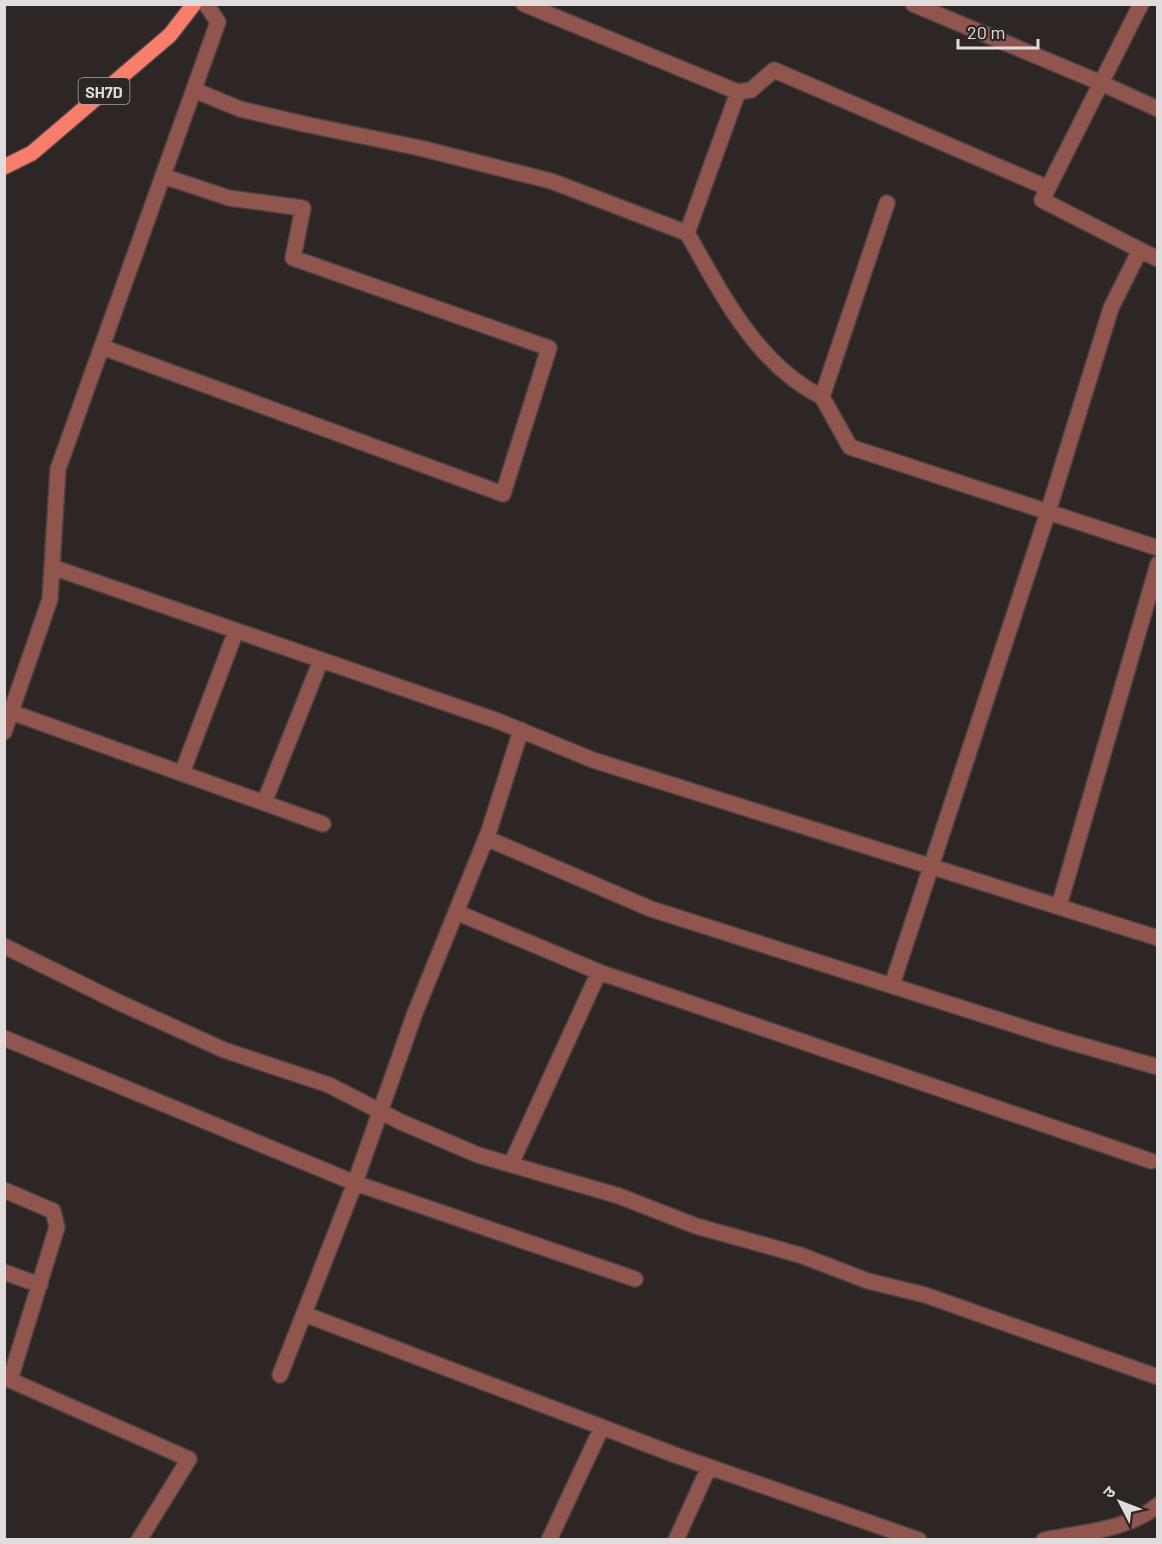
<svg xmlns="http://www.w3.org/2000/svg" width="1162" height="1544" font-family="Barlow,'Noto Sans Devanagari',sans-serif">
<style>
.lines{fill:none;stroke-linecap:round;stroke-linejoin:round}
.minor-casing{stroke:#4a4342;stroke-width:18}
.primary-casing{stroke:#4a4342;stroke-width:18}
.minor{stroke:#90554c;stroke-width:15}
.primary{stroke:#f87e6c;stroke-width:15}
.labels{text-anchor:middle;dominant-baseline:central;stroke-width:4.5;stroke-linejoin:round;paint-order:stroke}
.shield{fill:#2d2625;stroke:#aba5a4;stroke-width:1.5}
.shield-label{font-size:16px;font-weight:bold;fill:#e1dcdb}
</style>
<rect width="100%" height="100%" fill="#2d2625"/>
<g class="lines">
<defs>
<path id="minor" d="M913,4L1101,83L1158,109
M194,90L240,109L304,124L420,148L551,181L687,233L738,92L524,4
M738,92L751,90L774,70L1048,188
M687,233C722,294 756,364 822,397L887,203
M1140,250L1042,200L1141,4
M102,347L503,494L549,348L293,258L303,208L229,198L163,176
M822,397L850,447L1158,548
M52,567L498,721L593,760L1158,938
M11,712L323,824
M4,732L50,599L58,469L218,22L206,4
M182,773L236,631
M264,803L321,660
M486,838L651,909L1056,1038L1158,1067
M1059,906L1158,564
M456,912L599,972L1151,1161
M4,946L118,1002L224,1050L329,1085L401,1122L478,1155L619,1196L696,1226L800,1255L868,1281L925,1295L1158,1377
M892,985L1048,512L1111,308L1140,250L1158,259
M4,1038L355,1183L415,1013L489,831L521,730
M511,1164L599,972
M4,1190L53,1211L57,1227L10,1380L189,1459L139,1540
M4,1272L40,1285
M304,1314L678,1456L919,1540
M280,1375L355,1183L635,1279
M549,1540L602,1427
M676,1540L709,1467
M1044,1540C1082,1532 1127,1531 1158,1505"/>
<path id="primary" d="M4,167L32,153L170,35L194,4"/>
</defs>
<use href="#minor" class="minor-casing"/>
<use href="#primary" class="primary-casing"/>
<use href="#minor" class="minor"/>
<use href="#primary" class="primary"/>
</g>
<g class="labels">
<rect class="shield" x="78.5" y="78" width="51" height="26" rx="4.5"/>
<g class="shield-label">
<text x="104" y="91">SH7D</text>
</g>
</g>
<rect width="1162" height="1544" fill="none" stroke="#e1dcdb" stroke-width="12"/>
<g transform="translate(1120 1502) rotate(312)" stroke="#2d2625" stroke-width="4.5" paint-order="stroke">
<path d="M0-4.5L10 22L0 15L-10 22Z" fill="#e1dcdb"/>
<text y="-9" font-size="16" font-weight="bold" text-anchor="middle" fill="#e1dcdb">उ</text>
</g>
<path d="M958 39v9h80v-9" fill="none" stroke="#e1dcdb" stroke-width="3"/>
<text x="967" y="39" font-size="18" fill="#e1dcdb" stroke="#2d2625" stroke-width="4.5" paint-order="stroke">20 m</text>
</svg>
